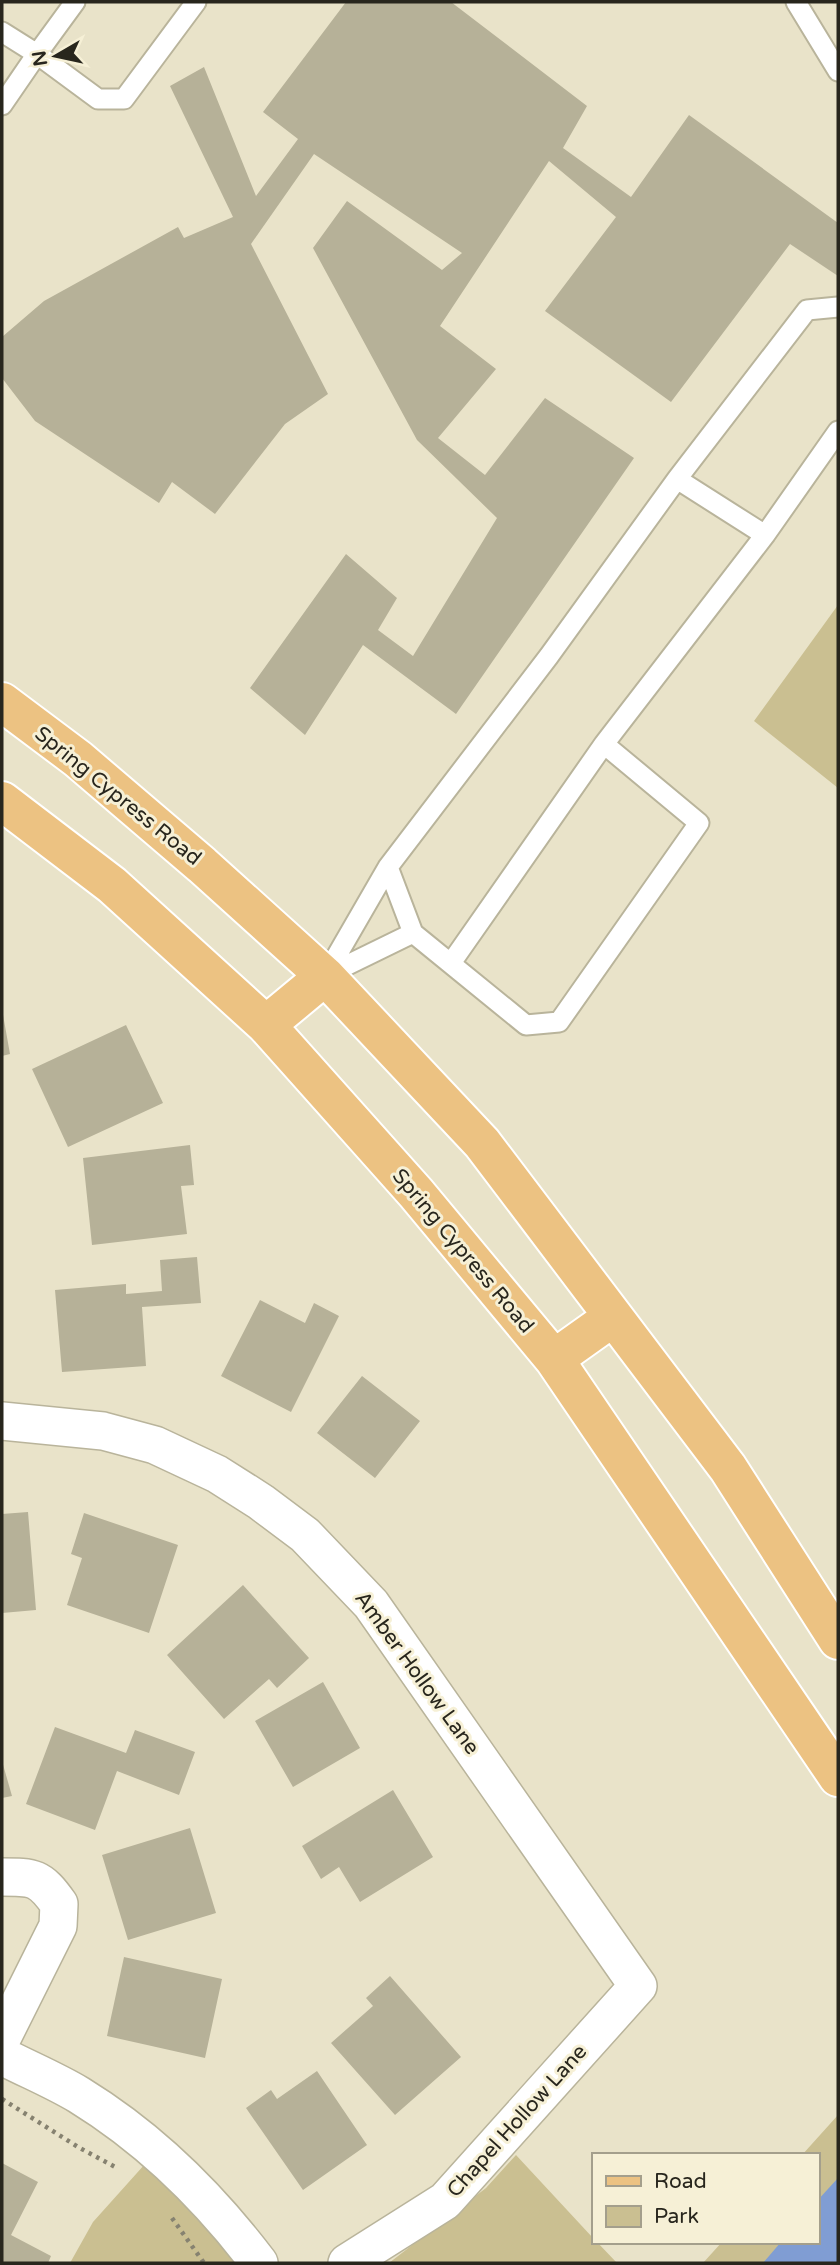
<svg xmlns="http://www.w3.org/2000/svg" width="840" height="2265" font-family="'Varela Round',sans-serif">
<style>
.green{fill:#cabf91}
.water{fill:#809dd3}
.building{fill:#b6b198}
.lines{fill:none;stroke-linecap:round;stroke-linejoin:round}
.lane-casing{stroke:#b9b49b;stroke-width:23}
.street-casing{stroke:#b9b49b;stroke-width:40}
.primary-casing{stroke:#fff;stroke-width:42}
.path{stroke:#868270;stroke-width:4.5;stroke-dasharray:3.5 5;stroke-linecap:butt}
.lane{stroke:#fff;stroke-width:19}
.street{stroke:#fff;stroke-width:37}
.primary{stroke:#ecc282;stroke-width:38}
.labels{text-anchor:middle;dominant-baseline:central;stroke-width:6;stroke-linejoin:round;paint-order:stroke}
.street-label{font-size:21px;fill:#28261d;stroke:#f6f0d6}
</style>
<rect width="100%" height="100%" fill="#e9e3c9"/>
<path class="green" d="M838,605V788L754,721Z
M838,2115V2263H703L722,2242H817V2155H802Z
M516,2155L593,2238V2242H597L617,2263H389L486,2188Z
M145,2164L198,2213L240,2263H70L93,2222Z"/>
<path class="water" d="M838,2178V2263H763L781,2242H817V2201Z"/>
<path class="building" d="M346,2H451L587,106L563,148L631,197L689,115L838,223V276L790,244L671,402L545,311L616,217L549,161L440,326L496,369L438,438L485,475L545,398L634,458L456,714L363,645L305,735L250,688L346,554L397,598L378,630L413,656L497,518L417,440L313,248L347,201L442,270L462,253L314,154L251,244L328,394L285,424L215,514L172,482L159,503L35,421L2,378V337L44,301L178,227L184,238L233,217L170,86L204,67L256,196L298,139L263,112Z
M2,1009L10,1054L2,1056Z
M126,1025L163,1103L68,1147L32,1069Z
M190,1145L194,1185L181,1186L187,1234L92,1245L83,1158Z
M197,1257L201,1303L142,1307L146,1366L62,1372L55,1290L126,1284V1294L162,1291L160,1260Z
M260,1300L305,1323L314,1303L339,1316L291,1412L221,1376Z
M362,1376L420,1421L375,1478L317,1433Z
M28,1512L36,1610L2,1613V1514Z
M84,1513L178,1545L149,1633L67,1605L82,1558L71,1554Z
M243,1585L309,1658L277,1688L269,1679L224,1719L167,1655Z
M323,1682L360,1748L293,1787L255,1721Z
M55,1727L126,1753L135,1730L195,1752L179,1795L117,1771L95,1830L26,1804Z
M2,1761L12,1796L2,1798Z
M393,1790L433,1857L360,1902L339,1867L321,1879L302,1846Z
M190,1828L216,1913L128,1940L102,1855Z
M124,1957L222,1979L205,2058L107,2036Z
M390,1976L461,2057L395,2115L331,2043L373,2006L366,1998Z
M317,2071L367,2145L303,2190L246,2108L271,2090L277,2099Z
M2,2163L38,2182L11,2235L51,2256L48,2263H2Z"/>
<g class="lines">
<defs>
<path id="lane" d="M796,2L838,71
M2,32L37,54L75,2
M2,105L37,54L98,99H124L196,2
M677,479L807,310L838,307
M765,535L838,431
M388,867L413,933L526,1025L559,1022L699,823L604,744
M325,976L388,867L549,656L677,479L765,535L604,744L451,963
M325,976L413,933"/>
<path id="street" d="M2,1421L103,1431L155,1445L217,1474L261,1502L305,1535L371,1604L638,1986L445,2201L347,2263
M2,1877C34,1877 40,1877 59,1904L58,1926L2,2038
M2,2056C27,2069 54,2080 79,2095C149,2138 209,2197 259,2263"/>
<path id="primary" d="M2,702L78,759L202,865L325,976L482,1143L728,1468L838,1640
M2,801L112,885L266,1025L416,1193L554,1359L838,1777
M266,1025L325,976
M554,1359L613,1317"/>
</defs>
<use href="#lane" class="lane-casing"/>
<use href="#street" class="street-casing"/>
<use href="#primary" class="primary-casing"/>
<path class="path" d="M2,2099L78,2147L117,2168
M172,2218L204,2263"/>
<use href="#lane" class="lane"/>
<use href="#street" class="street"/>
<use href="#primary" class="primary"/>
</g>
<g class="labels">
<g class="street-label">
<text transform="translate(118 796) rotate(39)">Spring Cypress Road</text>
<text transform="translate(463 1251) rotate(50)">Spring Cypress Road</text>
<text transform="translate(417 1673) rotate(54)">Amber Hollow Lane</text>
<text transform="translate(517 2121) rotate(-48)">Chapel Hollow Lane</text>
</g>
</g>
<rect width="840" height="2265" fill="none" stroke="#28261d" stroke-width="7"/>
<rect x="592" y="2153" width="228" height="91" fill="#f6f0d6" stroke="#a49f8c" stroke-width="2"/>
<rect x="606" y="2176" width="35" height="10" fill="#ecc282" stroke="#a49f8c" stroke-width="2"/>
<text x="654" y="2188" font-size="21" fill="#28261d">Road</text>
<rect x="606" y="2206" width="35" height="21" fill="#cabf91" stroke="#a49f8c" stroke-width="2"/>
<text x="654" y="2223" font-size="21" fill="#28261d">Park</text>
<g transform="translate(56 56) rotate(261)" stroke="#f6f0d6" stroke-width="5" paint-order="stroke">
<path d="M0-5L12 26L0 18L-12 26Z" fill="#28261d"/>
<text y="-10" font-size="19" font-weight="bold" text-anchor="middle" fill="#28261d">N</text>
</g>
</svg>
